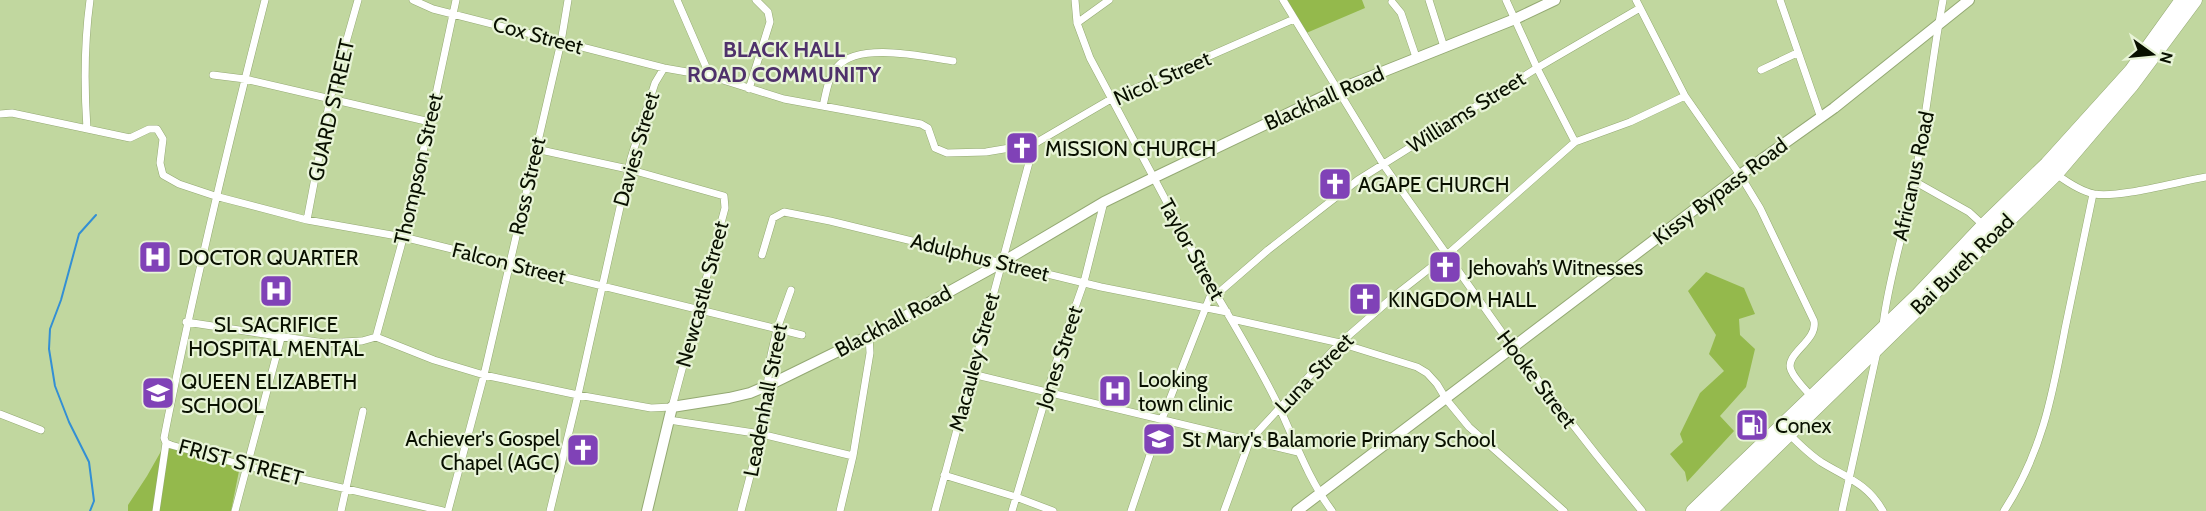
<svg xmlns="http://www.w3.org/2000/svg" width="2206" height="511" font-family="Cabin,sans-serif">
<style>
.green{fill:#94b94c}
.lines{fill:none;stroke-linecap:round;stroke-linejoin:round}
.stream{stroke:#338fd4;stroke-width:2}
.street-casing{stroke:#94a973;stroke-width:8}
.secondary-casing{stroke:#94a973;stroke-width:12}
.highway-casing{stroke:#94a973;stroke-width:15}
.street{stroke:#fff;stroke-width:7}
.secondary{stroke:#fff;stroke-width:10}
.highway{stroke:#fff;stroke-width:14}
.labels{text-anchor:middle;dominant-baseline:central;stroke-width:4.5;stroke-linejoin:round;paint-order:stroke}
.street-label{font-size:21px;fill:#091000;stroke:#e8f4d7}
.poi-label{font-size:21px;fill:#091000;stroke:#e8f4d7;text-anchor:start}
.neighbourhood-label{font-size:22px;font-weight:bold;fill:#4f316b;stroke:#e8f4d7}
</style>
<rect width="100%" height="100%" fill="#c1d79f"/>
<path class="green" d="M1286,0H1362L1365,8L1304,34Z
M1706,272L1744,288L1755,314L1739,319L1740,335L1755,349L1746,387L1720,416L1734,431L1687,482L1685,472L1670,454L1683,442L1680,434L1700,393L1724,371L1709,354L1716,335L1688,291Z
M164,446L240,466L231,511H128V505L147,476Z"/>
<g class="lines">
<path class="stream" d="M90,511L94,501L89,462L69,422L55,386L49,349L50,329L61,300L79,234L96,215"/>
<defs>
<path id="street" d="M265,0C228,145 193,290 164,438L166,443L171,445L246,466L443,511
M413,0L433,9L664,68L710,76L784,99L921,124L928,128L935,148L947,153L986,152L1034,144L1111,99L1294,19
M677,0L710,76
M1075,0L1077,23L1090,58L1213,289C1236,328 1260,367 1280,409C1296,444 1309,480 1332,511
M1283,0L1383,164L1409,201L1513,348L1595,453L1642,511
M1429,0L1444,47
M1506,0L1537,68L1575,142
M1636,0L1685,96L1740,175L1760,208L1814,321C1818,341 1784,354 1791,370C1795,380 1805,389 1812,397
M1780,0L1821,118
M1392,2L1401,13L1416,57
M1077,23L1109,0
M1761,70L1797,53
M213,75L245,79L430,122
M749,89L770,22L768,12L756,0
M823,106C826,93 828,77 837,67C858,41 925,57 953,61
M0,114L12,113L130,138L149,129H157L163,139L160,163L163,175L179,184L215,196L307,220L403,237L802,335
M87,129C84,85 84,44 90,0
M2056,174C2067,182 2080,191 2094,194C2121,198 2176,182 2206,177
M1914,181L1969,212L1993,234
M307,220L330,99L358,0
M762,255L773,218L784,212L830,221L1101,287L1227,312
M1216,295L1268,250L1358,180L1537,68L1640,8
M1232,319L1340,343L1417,367L1427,373L1437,384L1446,399L1469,427L1564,511
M186,322L324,343L362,341L376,337L434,360L484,375L578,395L651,408L672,407L725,208L724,196L628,169L536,149
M1883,325C1889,275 1906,226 1915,177C1926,118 1932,59 1943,0
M376,337L401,246L430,122L456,0
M972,374L1298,452
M0,414L41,430
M669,420L761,434L853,456
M1789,434C1799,444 1809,454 1821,462C1847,478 1867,483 1883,511
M944,475L1016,497L1053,511
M156,511L166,443
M235,511L281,338
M341,511L363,411
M448,511L484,375L561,42L568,0
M550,511L578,395L631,158L655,83L664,68
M741,511L761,434L771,355L777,329L791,290
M840,511L853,456L870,353L869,336
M935,511L1034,144
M1012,511L1059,353L1084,282L1104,202
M1131,511L1162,419L1213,289
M1224,511L1250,440L1340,343L1393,297L1448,254L1575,142L1630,122L1685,96
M1842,511L1877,352
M2004,511C2042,452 2052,397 2065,329C2074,284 2084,239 2093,194"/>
<path id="secondary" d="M647,511L672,407L729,398L750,393L769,385L869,336L1001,263L1104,202L1153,178L1337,90L1515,19L1555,0
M1297,511L1740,175L1834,108L1969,0"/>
<path id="highway" d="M1693,511L1918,295L1984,225L2047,164L2131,71L2182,0
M1710,511L2056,174L2131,86L2195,0"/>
</defs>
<use href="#street" class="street-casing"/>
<use href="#secondary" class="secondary-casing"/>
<use href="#highway" class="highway-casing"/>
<use href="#street" class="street"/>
<use href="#secondary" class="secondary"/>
<use href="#highway" class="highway"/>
</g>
<defs>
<symbol id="church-square" viewBox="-11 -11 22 22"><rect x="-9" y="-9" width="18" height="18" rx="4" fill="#8042b7" stroke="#e8f4d7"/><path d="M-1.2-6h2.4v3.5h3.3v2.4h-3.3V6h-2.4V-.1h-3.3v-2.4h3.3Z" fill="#fff"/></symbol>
<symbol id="hospital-square" viewBox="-11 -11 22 22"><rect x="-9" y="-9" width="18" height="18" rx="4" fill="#8042b7" stroke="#e8f4d7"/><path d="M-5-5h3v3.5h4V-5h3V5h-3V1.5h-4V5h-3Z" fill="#fff"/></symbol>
<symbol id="school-square" viewBox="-11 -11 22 22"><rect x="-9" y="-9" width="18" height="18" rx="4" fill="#8042b7" stroke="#e8f4d7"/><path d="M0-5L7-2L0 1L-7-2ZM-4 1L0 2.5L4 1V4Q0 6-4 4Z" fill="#fff"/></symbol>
<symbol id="fuel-square" viewBox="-11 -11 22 22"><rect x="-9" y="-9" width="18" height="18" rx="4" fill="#8042b7" stroke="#e8f4d7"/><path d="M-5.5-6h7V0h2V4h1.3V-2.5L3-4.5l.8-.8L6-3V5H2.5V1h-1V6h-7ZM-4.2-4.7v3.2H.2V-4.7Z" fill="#fff"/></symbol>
</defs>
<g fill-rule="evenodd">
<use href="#church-square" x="1003" y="129" width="38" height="38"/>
<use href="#church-square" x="1316" y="165" width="38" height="38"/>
<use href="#hospital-square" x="136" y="238" width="38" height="38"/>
<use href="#church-square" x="1426" y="248" width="38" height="38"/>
<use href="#hospital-square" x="257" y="272" width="38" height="38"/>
<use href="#church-square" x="1346" y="280" width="38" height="38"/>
<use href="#hospital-square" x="1096" y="372" width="38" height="38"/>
<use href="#school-square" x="139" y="374" width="38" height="38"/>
<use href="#fuel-square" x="1733" y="406" width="38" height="38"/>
<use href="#school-square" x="1140" y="420" width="38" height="38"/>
<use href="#church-square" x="564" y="431" width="38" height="38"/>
</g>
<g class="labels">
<g class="street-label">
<text transform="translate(538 35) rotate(15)">Cox Street</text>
<text transform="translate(1162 78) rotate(-24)">Nicol Street</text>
<text transform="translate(1324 98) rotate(-24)">Blackhall Road</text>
<text transform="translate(331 110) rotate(-77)">GUARD STREET</text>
<text transform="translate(1466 112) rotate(-32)">Williams Street</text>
<text transform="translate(636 149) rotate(-74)">Davies Street</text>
<text transform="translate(418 169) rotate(-77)">Thompson Street</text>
<text transform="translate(1913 176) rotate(-78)">Africanus Road</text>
<text transform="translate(527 186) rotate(-77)">Ross Street</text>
<text transform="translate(1720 191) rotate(-37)">Kissy Bypass Road</text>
<text transform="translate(1192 249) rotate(61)">Taylor Street</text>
<text transform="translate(980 257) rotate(14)">Adulphus Street</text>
<text transform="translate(509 263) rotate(14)">Falcon Street</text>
<text transform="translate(1962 264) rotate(-44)">Bai Bureh Road</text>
<text transform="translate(702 294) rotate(-75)">Newcastle Street</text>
<text transform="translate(893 321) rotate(-28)">Blackhall Road</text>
<text transform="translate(1059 357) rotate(-72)">Jones Street</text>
<text transform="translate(974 362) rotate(-75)">Macauley Street</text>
<text transform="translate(1314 373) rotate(-46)">Luna Street</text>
<text transform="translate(1537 379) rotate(53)">Hooke Street</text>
<text transform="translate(765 400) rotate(-79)">Leadenhall Street</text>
<text transform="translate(241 462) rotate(15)">FRIST STREET</text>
</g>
<g class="poi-label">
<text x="1045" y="148">MISSION CHURCH</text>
<text x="1358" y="184">AGAPE CHURCH</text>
<text x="178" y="257">DOCTOR QUARTER</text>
<text x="1468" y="267">Jehovah’s Witnesses</text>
<text x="1388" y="299">KINGDOM HALL</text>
<text x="276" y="324" text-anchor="middle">SL SACRIFICE<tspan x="276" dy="24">HOSPITAL MENTAL</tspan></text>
<text x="1138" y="379">Looking<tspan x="1138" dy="24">town clinic</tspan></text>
<text x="181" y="381">QUEEN ELIZABETH<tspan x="181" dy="24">SCHOOL</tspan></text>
<text x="1775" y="425">Conex</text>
<text x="560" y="438" text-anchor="end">Achiever's Gospel<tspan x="560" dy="24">Chapel (AGC)</tspan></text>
<text x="1182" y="439">St Mary's Balamorie Primary School</text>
</g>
<g class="neighbourhood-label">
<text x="784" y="49">BLACK HALL<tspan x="784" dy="25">ROAD COMMUNITY</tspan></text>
</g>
</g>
<g transform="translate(2152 54) rotate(105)" stroke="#e8f4d7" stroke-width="4.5" paint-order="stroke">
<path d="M0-4.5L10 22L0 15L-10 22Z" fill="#091000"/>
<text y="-9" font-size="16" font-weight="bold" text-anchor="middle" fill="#091000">N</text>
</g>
</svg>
